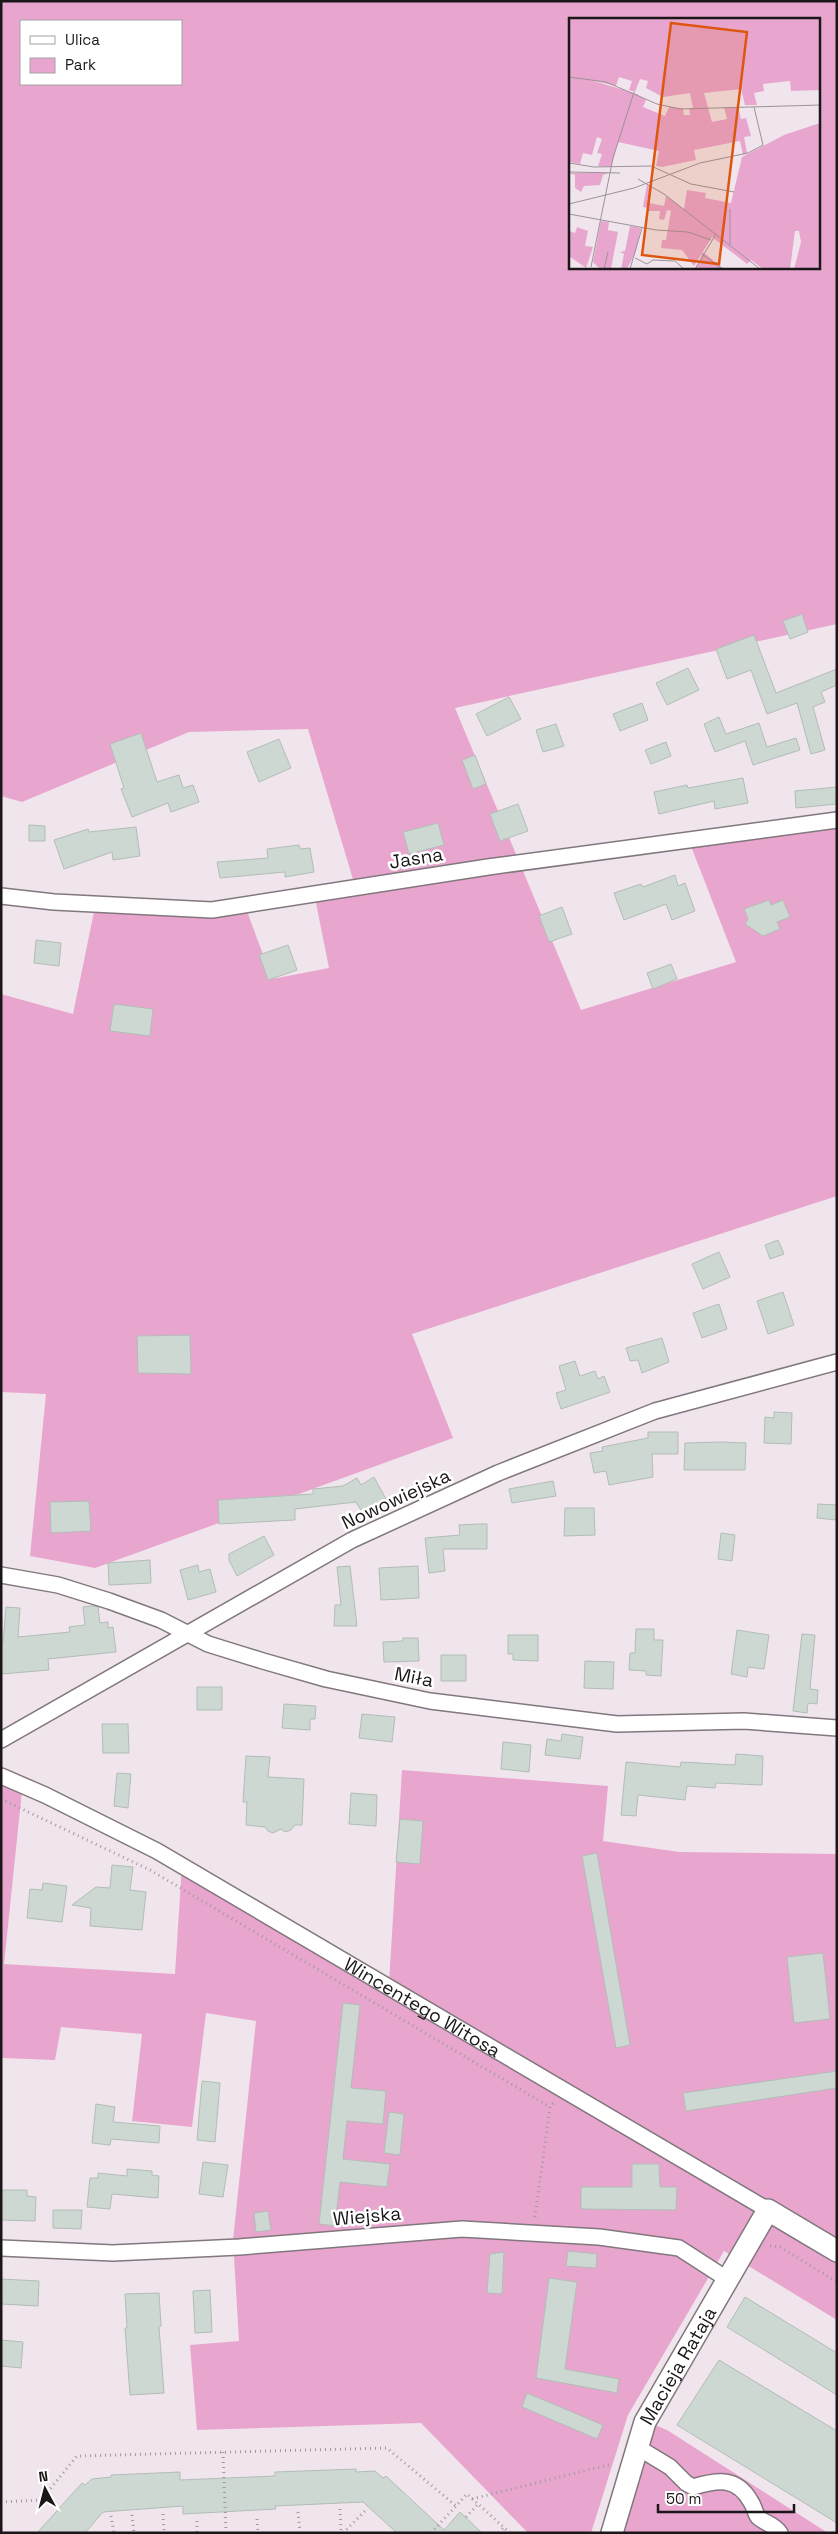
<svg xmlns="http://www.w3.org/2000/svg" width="838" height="2534" font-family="'Space Grotesk',sans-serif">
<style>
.green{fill:#e8a6cf;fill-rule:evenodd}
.building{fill:#cdd8d2;stroke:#b2bdb7}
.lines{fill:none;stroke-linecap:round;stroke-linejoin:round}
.street-casing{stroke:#81777d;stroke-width:18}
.secondary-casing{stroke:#81777d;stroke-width:24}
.path{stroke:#a1999e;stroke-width:3;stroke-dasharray:1 4;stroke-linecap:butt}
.street{stroke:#fff;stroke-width:15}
.secondary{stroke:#fff;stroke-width:21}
.labels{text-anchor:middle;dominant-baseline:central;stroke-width:5;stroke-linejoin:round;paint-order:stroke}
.street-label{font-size:19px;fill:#1b1719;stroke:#fff}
.inset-road{fill:none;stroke:#9b9398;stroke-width:1}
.view{fill:#de560d;fill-opacity:0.15;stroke:#de560d;stroke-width:2.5}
.inset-edge{fill:none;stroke:#1b1719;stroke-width:2.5}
</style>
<rect width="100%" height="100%" fill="#f0e5ec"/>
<path class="green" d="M1,1H837V624L455,708L581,1010L736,962L687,836L837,817V1196L412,1334L453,1438L95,1568L30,1556L46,1394L1,1392V994L73,1014L96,902L244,903L272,979L329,968L314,893L355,886L308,729L189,732L22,802L1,796ZM570,19H819V268H570ZM21,21H181V84H21Z
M402,1770L608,1786L603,1841L679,1852L837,1854V2320L724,2251L628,2415L591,2533H528L421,2423L197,2430L190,2345L239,2341L233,2240L256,2021L206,2013L192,2127L132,2121L142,2034L61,2027L55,2060L1,2058V1783L22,1791L4,1964L175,1974L182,1864L389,1983Z
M655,2425L667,2430L828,2533H622Z"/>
<path class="building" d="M802,614L808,632L790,639L783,621Z
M754,635L776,693L837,669V685L821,692L825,702L813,707L825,750L811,754L797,703L767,714L751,670L727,679L716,649Z
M688,668L699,690L667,705L656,683Z
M509,697L521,719L487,736L476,714Z
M642,703L648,720L620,731L613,714Z
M719,717L726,734L759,723L767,747L796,738L800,750L753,765L745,741L715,752L704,724Z
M556,724L564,746L543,752L536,730Z
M141,733L157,782L179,775L183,788L193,785L199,802L171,812L168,803L132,817L121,789L124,788L110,744Z
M279,739L291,768L259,782L247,752Z
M666,742L671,756L651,764L645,750Z
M475,755L486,784L473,789L462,760Z
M743,778L748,803L715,809L714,801L659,814L654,792L687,785L688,788Z
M837,787V804L796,808L795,791Z
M518,804L528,831L500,841L490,814Z
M438,823L444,845L409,854L403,832Z
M29,825L45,826V841H29Z
M136,827L140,856L113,860L112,852L64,869L54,840L88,829L89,832Z
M299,845L300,849L310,848L314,872L285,877V872L220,878L217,862L268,858L267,849Z
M675,875L678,886L685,883L695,911L672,920L666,904L624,920L614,893L641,884L643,887Z
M769,900L771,905L783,900L790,917L777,922L780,929L763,936L745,924L748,919L744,909Z
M562,907L572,934L549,942L539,916Z
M36,940L61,943L59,966L34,963Z
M288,945L297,970L268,980L259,955Z
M671,964L677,979L653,989L647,973Z
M114,1004L153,1009L150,1036L110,1031Z
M778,1240L784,1254L770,1259L765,1245Z
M719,1252L730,1277L703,1289L692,1264Z
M783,1292L794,1325L768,1334L757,1301Z
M719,1304L727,1329L702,1338L693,1313Z
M190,1335L191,1374L138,1373L137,1336Z
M662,1338L669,1362L642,1373L638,1360L630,1361L626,1348Z
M575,1361L580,1376L595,1371L598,1379L604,1376L610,1392L561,1409L556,1393L566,1390L559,1366Z
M774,1412L792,1413L791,1444L764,1443L765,1417L774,1418Z
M648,1432H678V1454H652L653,1477L609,1485L606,1471L594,1473L590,1453L603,1451L602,1447L648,1438Z
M721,1442L746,1443L745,1470H684L685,1443Z
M374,1477L386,1499L362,1512L356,1502L295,1509V1520L219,1524L218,1500L313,1494V1489L343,1486L357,1478L361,1485Z
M553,1481L556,1496L512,1503L509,1489Z
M89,1501L91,1531L51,1533L50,1502Z
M818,1504L837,1505L836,1520L817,1518Z
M565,1508H594L595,1535L564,1536Z
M478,1524H487V1549H443L445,1571L429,1573L425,1538L460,1535L459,1525Z
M721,1533L735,1535L732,1561L718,1559Z
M264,1536L274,1555L237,1576L229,1560V1554Z
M150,1560L151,1583L109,1585L108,1563Z
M198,1565L199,1572L210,1569L216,1592L188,1600L180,1570Z
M350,1566L357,1626H334L335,1605H341L337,1567Z
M418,1566L419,1598L381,1600L379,1568Z
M92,1606L98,1607L100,1623L108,1622V1628L113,1627L116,1652L48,1659L49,1670L1,1674V1643H3L6,1607L20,1608L18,1637L70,1632L69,1627L85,1625L83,1607Z
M636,1629H654V1640H663L661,1676L646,1675V1671L629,1670L630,1653H635Z
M737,1630L769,1635L764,1669L748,1667L747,1677L731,1674Z
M802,1634L815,1635L810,1689L818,1690L817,1704L808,1703L807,1713L793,1711Z
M508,1635H538V1661L513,1660V1654H508Z
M403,1638H418L419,1661L384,1662L383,1642L403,1641Z
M441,1655H466V1681H441Z
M585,1661L614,1662L613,1689L584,1688Z
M197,1687H222V1710H197Z
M284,1704L316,1706L315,1719H310V1730L282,1728Z
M362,1714L395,1717L392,1742L359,1738Z
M102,1724H128L129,1753H103Z
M562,1734L583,1737L580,1759L545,1755L547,1739L561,1741Z
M503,1742L531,1745L529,1772L501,1769Z
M736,1754L763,1756L762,1785L716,1783L715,1788L687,1786L685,1800L638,1795L636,1816L621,1815L626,1762L680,1767L681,1762L735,1765Z
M246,1756L270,1757L268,1777L304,1779L302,1825H295L291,1830L285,1832L281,1829L273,1833L268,1831L265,1827L246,1825L247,1802H243Z
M117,1773L131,1774L128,1808L114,1806Z
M351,1793L377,1795L376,1826L349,1824Z
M400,1819L423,1821L420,1864L396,1862Z
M597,1853L630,2045L616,2048L582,1856Z
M112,1865L133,1867L130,1890L146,1892L142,1930L90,1926L91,1908L72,1905L96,1887L110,1888Z
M43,1883L67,1886L62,1922L27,1918L30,1889L42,1890Z
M823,1953L830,2019L794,2023L787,1957Z
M343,2003L360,2005L351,2088L386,2091L383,2124L347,2121L343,2159L390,2164L387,2187L340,2182L335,2226L319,2224Z
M837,2071V2088L686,2111L683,2093Z
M202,2081L220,2083L215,2142L197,2140Z
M96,2104L115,2107L113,2122L160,2126L159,2143L111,2139L110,2145L92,2143Z
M389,2112L404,2114L400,2155L384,2153Z
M203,2162L228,2165L223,2197L199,2194Z
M632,2164H659L660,2187H677L676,2210L581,2209V2187H632Z
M127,2169L152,2171V2175L159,2176L158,2198L112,2194L110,2209L87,2207L90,2178H98V2173L127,2176Z
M1,2190H27V2196L36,2197L35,2221L1,2220Z
M53,2210H82L81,2229L53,2228Z
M268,2211L271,2230L256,2232L254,2213Z
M568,2251L597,2254L596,2268L566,2266Z
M504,2252L502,2294L487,2293L490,2254Z
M549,2278L577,2282L565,2369L619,2379L617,2393L536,2378Z
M1,2279L39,2281L38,2306L1,2304Z
M210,2290L212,2332L195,2333L193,2291Z
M159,2293L161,2326L159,2327L164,2393L130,2395L125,2328H127L125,2294Z
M745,2297L837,2353V2395L727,2327Z
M1,2340L23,2342L21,2368L1,2366Z
M719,2360L837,2431V2523L677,2425Z
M527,2393L603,2425L597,2439L522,2407Z
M356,2469V2472L375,2471L383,2478L386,2476L444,2530L460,2512L482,2533H397L363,2502L275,2506L276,2509L183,2514V2506L103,2512L85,2533H37L82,2483L85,2485L92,2479L111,2477V2475L180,2472V2480L275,2476V2472Z"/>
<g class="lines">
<defs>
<g id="street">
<path d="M1,896L54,902L212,910L488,867L837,820"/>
<path d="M1,1575L58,1585L109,1601L161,1620L208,1644L263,1661L326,1679L430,1701L617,1724L744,1721L837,1728"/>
<path d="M1,1740L352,1540L498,1473L655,1411L837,1362"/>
<path id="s1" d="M1,1776L45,1795L157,1851L768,2210"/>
<path d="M1,2248L113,2253L239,2247L462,2229L599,2237L679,2248L727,2279"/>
<path d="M642,2450L670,2467L686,2483L693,2487C717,2480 737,2476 751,2502C754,2506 755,2513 758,2517C764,2523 774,2524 780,2533"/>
</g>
<g id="secondary">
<path id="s2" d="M612,2533L645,2422L768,2210L837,2251"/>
</g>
</defs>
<use href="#street" class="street-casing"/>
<use href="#secondary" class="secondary-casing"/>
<path class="path" d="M1,1799L150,1870L550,2107
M535,2217L550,2107L555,2101
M770,2246L780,2247L837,2282
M223,2452L226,2533
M472,2499L612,2464
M1,2502L41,2500L77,2456L387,2448L456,2506
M340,2509L341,2533
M298,2512L300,2533
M163,2514L164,2533
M132,2515L134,2533
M111,2516L114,2533
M466,2517L478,2504
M257,2519L258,2533
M197,2521V2533
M343,2533L365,2511
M431,2533L467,2494L510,2533
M499,2533L504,2527"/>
<use href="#street" class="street"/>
<use href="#secondary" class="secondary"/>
</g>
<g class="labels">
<g class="street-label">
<text transform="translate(416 858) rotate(-9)">Jasna</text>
<text transform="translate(396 1499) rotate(-25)">Nowowiejska</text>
<text transform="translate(414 1677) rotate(11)">Miła</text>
<text stroke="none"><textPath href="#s1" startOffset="481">Wincentego Witosa</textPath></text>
<text transform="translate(367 2216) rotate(-5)">Wiejska</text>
<text stroke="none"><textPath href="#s2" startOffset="181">Macieja Rataja</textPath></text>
</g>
</g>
<g transform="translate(569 18)">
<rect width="251" height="251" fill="#f0e5ec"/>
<path d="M0,0H251V72L222,73L221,63L194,66L195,73L185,75L188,87H176L172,71L135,75L143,104L158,101L155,89H169L172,101L177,100L182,118L175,119L178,135L174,137L171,123L125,132L127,142L93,149L87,148L90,133L49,124L42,149L29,148L33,136L28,135L33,121L28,119L23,137L14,135L11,146L0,144V59L4,60L0,58ZM50,59L63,63L60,72L66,74L71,61L79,63L77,70L94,79L121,75L124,90H120L121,97H115L114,90L100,89L96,98L74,89L77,82L68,76L18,61L47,68ZM251,105V251H225L232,224L230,213H226L221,251H194L182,242L178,246L143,219L125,248L113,232L92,230L93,222H97L102,193L98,192L95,202L90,201L91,193H78L79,190L74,189L78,166L83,169L80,185L95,188L97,178L115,191L118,172L137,175L136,180L162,185L173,139L215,117ZM0,155H39L34,157L31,167L15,168L12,174L6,170V157ZM32,203L40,204L39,212L49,214L42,251H31L24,244ZM61,208L72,210L67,233L58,251H52L55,236L51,234L56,233ZM8,209L19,213L16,228L24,229L17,250L0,238V213L6,215ZM134,234L155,251H127Z" fill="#e8a6cf" fill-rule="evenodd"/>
<path class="inset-road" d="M0,59L37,64L88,86L111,91L252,87M0,145L25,149L82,148L122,166L165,174M0,154L51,155M69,161L95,176L191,251M0,186L65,170L131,145L179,135L194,127L185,89M161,191V227M0,196L87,212L119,214L142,222M133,236L153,251M66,240L78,246L84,242L106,243L115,251M22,249L44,140L65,74M35,251L39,234M61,251L73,210M126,251L147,216"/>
<path class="view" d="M102,5L178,14L150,246L73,237Z"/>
<rect width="251" height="251" class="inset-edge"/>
</g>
<rect width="838" height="2534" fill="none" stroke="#1b1719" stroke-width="5"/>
<rect x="20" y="20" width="162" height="65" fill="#ffffff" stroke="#a4a2a3"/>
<rect x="30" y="36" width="25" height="8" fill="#ffffff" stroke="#a4a2a3"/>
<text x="65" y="45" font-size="15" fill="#1b1719">Ulica</text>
<rect x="30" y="58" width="25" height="15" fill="#e8a6cf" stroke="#a4a2a3"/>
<text x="65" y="70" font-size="15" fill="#1b1719">Park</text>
<g transform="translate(45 2489) rotate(353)" stroke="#ffffff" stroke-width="4" paint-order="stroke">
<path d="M0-4L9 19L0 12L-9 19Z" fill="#1b1719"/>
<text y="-8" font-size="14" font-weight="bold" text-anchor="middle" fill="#1b1719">N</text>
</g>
<path d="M658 2504v8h136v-8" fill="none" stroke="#1b1719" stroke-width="2.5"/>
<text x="666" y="2504" font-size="15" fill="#1b1719" stroke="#ffffff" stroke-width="4" paint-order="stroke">50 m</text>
</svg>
